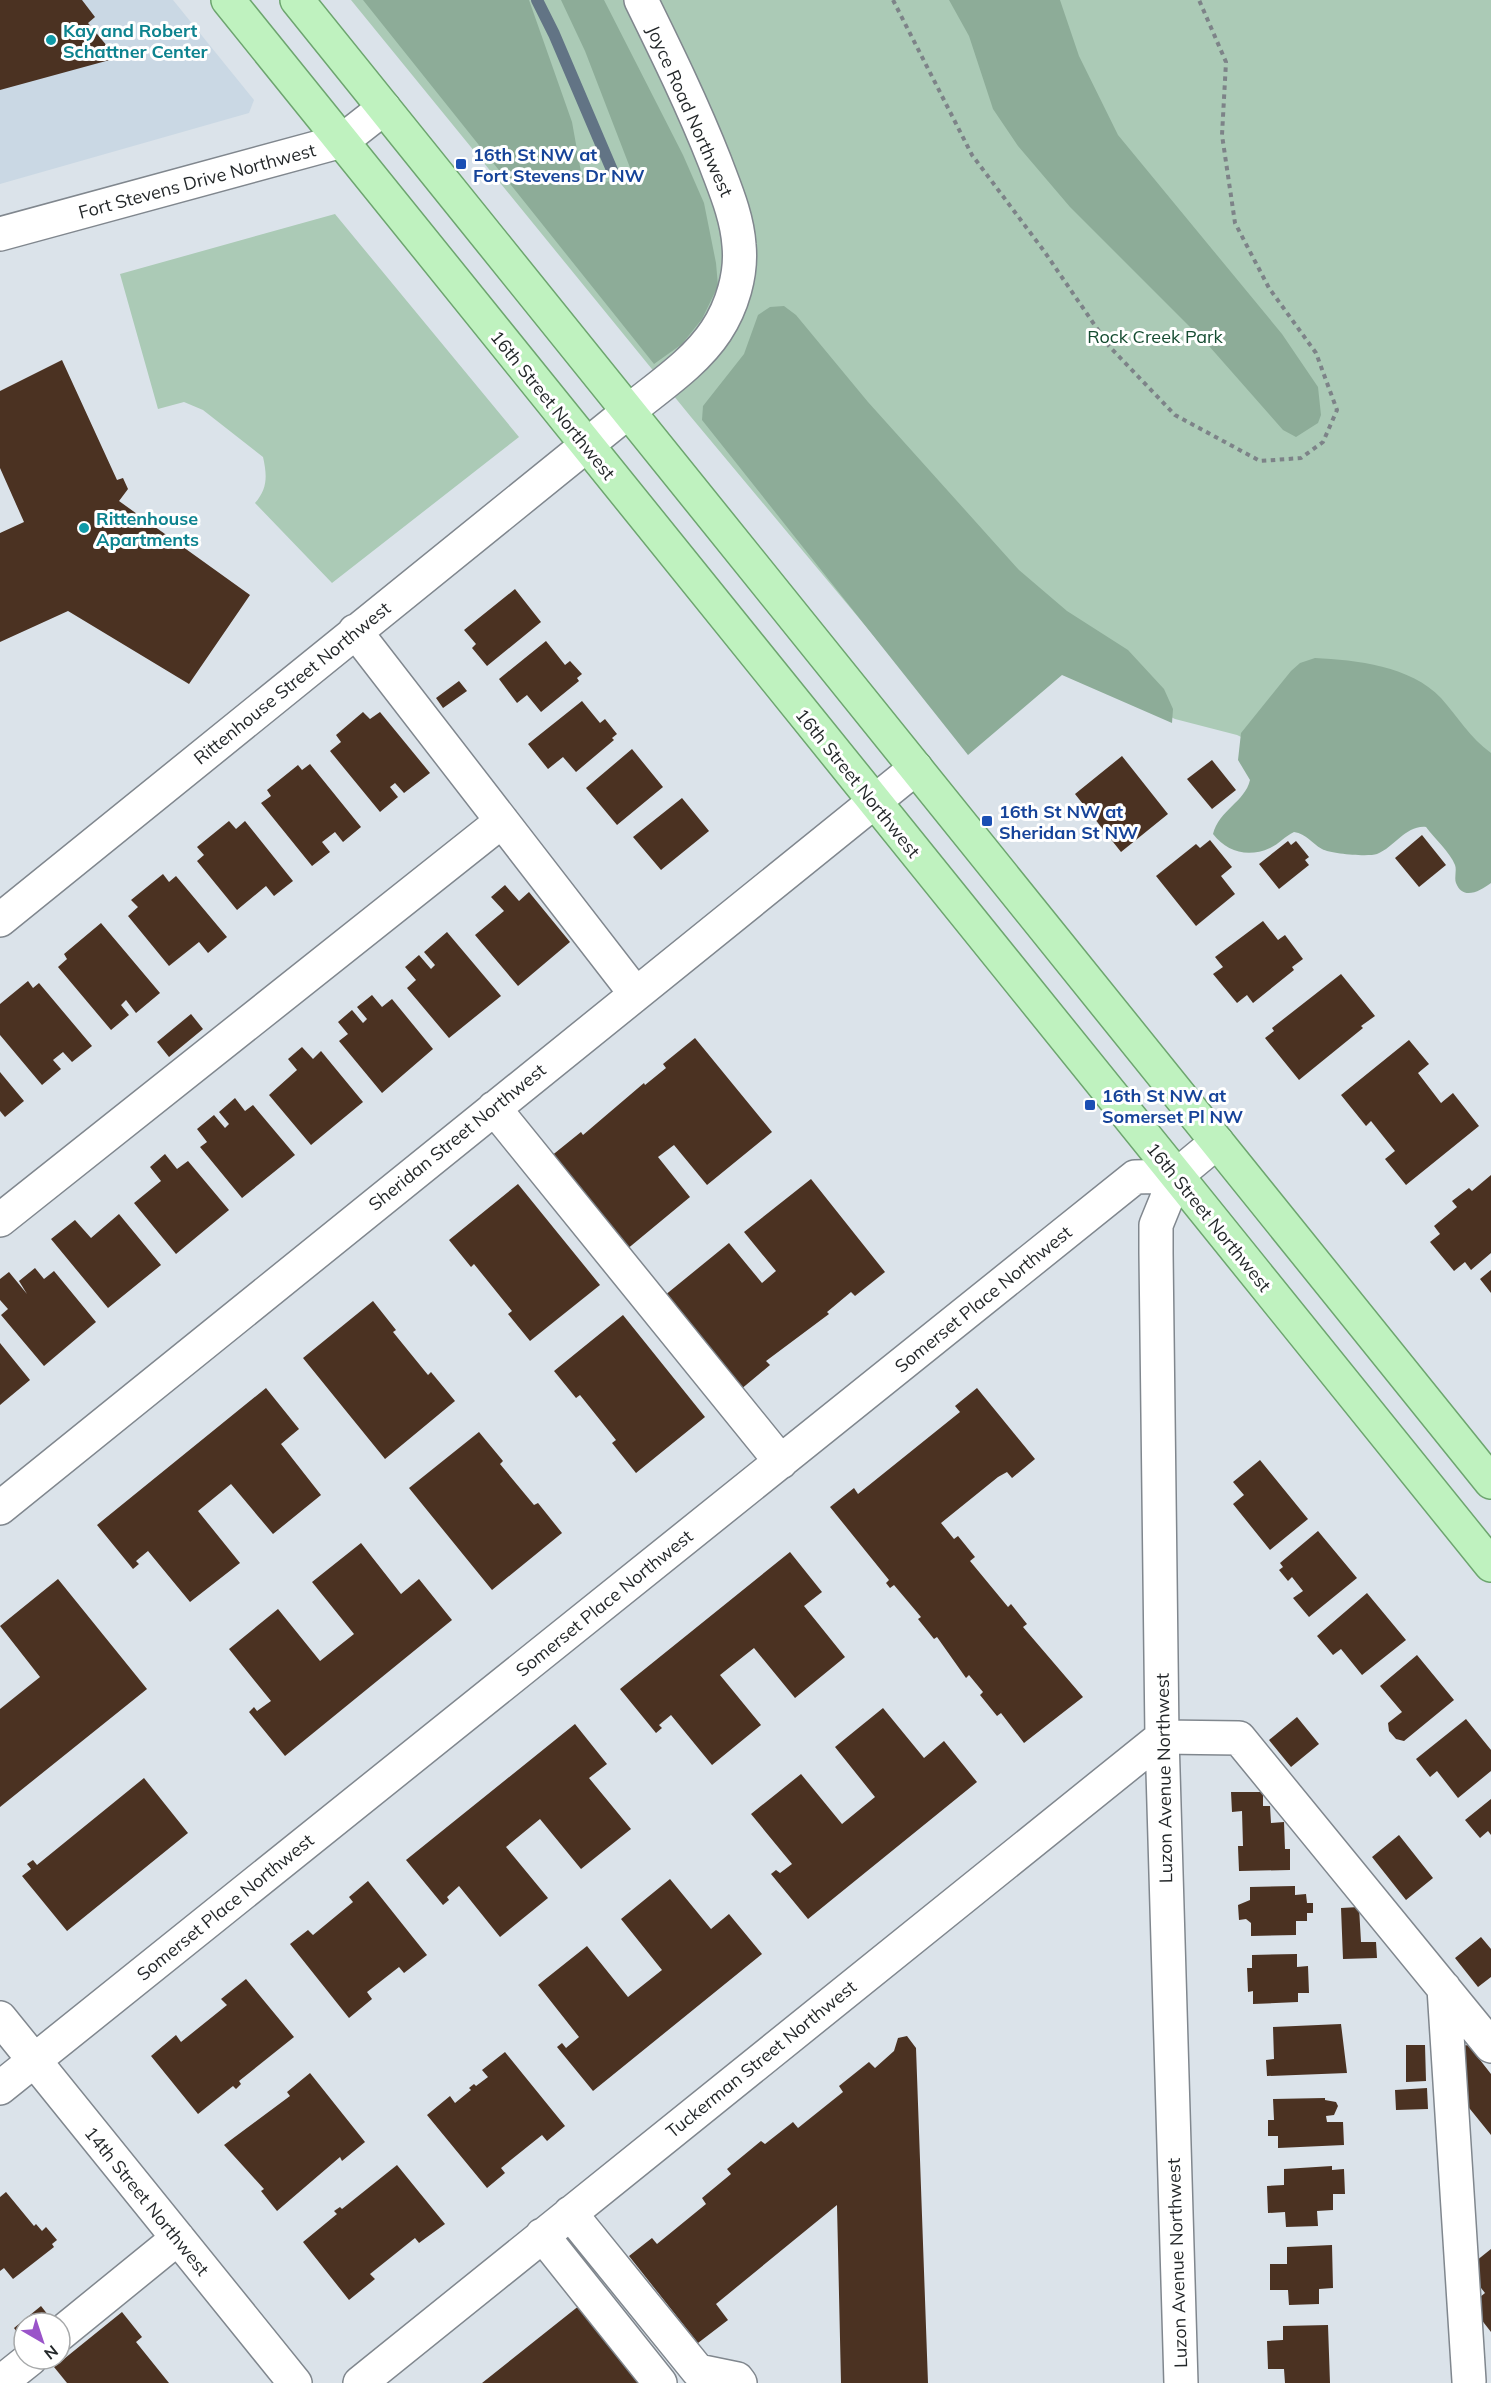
<svg xmlns="http://www.w3.org/2000/svg" width="1491" height="2383" font-family="Mulish,sans-serif">
<style>
.built{fill:#cad8e4}
.green{fill:#abcab6}
.forest{fill:#8dac98}
.lines{fill:none;stroke-linecap:round;stroke-linejoin:round}
.stream{stroke:#627485;stroke-width:12}
.building{fill:#4b3222}
.minor-casing{stroke:#80878e;stroke-width:36}
.major-casing{stroke:#6da56f;stroke-width:36}
.path{stroke:#7d8388;stroke-width:4;stroke-dasharray:4.5 4.5;stroke-linecap:butt}
.minor{stroke:#fff;stroke-width:33}
.major{stroke:#bff2bf;stroke-width:33}
.culture-dot{fill:#0f9aa8;stroke:#fff;stroke-width:2}
.transit-dot{fill:#1a4fb4;stroke:#fff;stroke-width:2}
.labels{text-anchor:middle;dominant-baseline:central;stroke-width:6;stroke-linejoin:round;paint-order:stroke}
.culture-label{font-size:18px;font-weight:bold;fill:#0d838f;stroke:#fff;text-anchor:start}
.street-label{font-size:18px;fill:#24282a;stroke:#fff}
.transit-label{font-size:18px;font-weight:bold;fill:#164399;stroke:#fff;text-anchor:start}
.park-label{font-size:18px;fill:#154c31;stroke:#fff}
</style>
<rect width="100%" height="100%" fill="#dbe3ea"/>
<path class="built" d="M0,0H173L254,100L249,113L0,184Z"/>
<path class="green" d="M351,0H1491V855L1237,735L1175,719L996,631L914,684L691,417Z
M335,214L519,437L332,583L255,503C268,488 267,475 263,457L203,410L184,402L158,409L120,274Z"/>
<path class="forest" d="M363,0H529L572,122L581,172C593,186 618,181 634,178L585,51L561,0H604L683,155L704,203L716,263L718,286L702,319L682,344L654,364Z
M949,0H1060L1079,56L1118,135L1282,334L1318,387L1321,415L1318,423L1296,437L1283,430L1209,346L1070,207L1018,146L993,109L969,36Z
M784,306L796,315L868,402L1019,570L1067,611L1128,650L1164,689L1173,709L1172,723L1062,675L968,755L702,420L703,406L744,354L758,315L770,307Z
M1315,658C1356,660 1411,666 1441,698C1458,717 1470,738 1491,753V883C1480,891 1463,901 1456,883C1454,878 1457,870 1455,865C1450,852 1434,838 1426,827C1406,825 1395,847 1377,854C1368,857 1331,854 1322,849C1311,843 1307,834 1294,832C1285,836 1279,844 1270,848C1248,858 1227,852 1213,834C1219,810 1245,802 1250,780L1238,760L1241,733L1291,671L1300,663Z"/>
<g class="lines">
<path class="stream" d="M537,0L554,34L612,170"/>
</g>
<path class="building" d="M0,0H82L95,17L88,23L117,58L0,90Z
M62,360L117,480L123,478L128,489L119,501L250,595L189,684L68,611L0,642V533L24,522L0,468V391Z
M515,589L541,622L487,666L472,648L476,644L464,630Z
M546,641L565,665L570,661L582,674L577,678L579,681L541,712L527,695L517,703L499,679Z
M459,681L467,691L443,708L436,698Z
M582,701L600,723L605,719L617,734L612,738L614,740L576,772L563,757L548,769L528,744Z
M363,712L370,719L380,712L430,773L404,793L395,783L390,787L398,797L380,812L330,751L341,742L336,735Z
M632,749L663,787L617,825L586,788Z
M1122,756L1168,814L1121,852L1075,794Z
M1212,760L1236,790L1212,809L1187,779Z
M310,764L361,827L343,842L335,832L322,842L330,852L312,866L261,803L271,796L267,790L298,765L302,770Z
M682,798L709,831L661,870L633,837Z
M229,821L236,829L245,821L293,881L274,896L266,886L237,910L197,861L204,855L197,847Z
M1422,835L1446,865L1419,887L1395,858Z
M1210,840L1232,867L1221,876L1235,894L1196,926L1156,876L1196,844L1200,848Z
M1288,841L1291,845L1296,841L1309,857L1305,860L1309,865L1279,889L1259,864Z
M163,874L169,882L176,876L227,937L208,953L199,942L169,966L128,916L138,907L131,900Z
M505,885L519,901L529,892L570,942L518,986L475,935L504,911L491,897Z
M1263,921L1278,940L1285,935L1303,959L1292,967L1294,970L1253,1003L1247,995L1237,1003L1213,974L1223,967L1215,957Z
M101,923L160,993L136,1013L126,1000L121,1005L129,1015L111,1030L58,967L67,959L64,954Z
M447,932L501,996L449,1038L407,988L416,980L405,967L419,955L431,969L435,965L424,952Z
M1341,974L1375,1016L1361,1026L1363,1028L1299,1080L1265,1038L1274,1031L1272,1028Z
M28,981L33,988L39,983L92,1046L72,1062L63,1052L53,1060L61,1069L42,1085L0,1035V1004Z
M372,995L382,1007L392,999L433,1049L382,1093L339,1041L348,1034L338,1022L352,1010L363,1023L367,1019L357,1007Z
M191,1014L203,1029L169,1057L157,1042Z
M695,1038L772,1132L707,1185L674,1145L658,1157L690,1197L626,1250L550,1157L581,1132L583,1135L644,1083L645,1085L666,1068L663,1064Z
M1409,1040L1429,1064L1418,1073L1441,1103L1453,1093L1479,1126L1406,1185L1385,1159L1395,1151L1371,1121L1366,1126L1341,1095Z
M302,1047L313,1059L321,1051L363,1102L311,1145L269,1095L297,1070L288,1059Z
M0,1072L24,1101L5,1117L0,1111Z
M235,1098L245,1111L253,1105L295,1155L242,1198L200,1147L207,1142L197,1129L214,1115L225,1128L229,1124L219,1112Z
M165,1154L177,1169L188,1161L229,1210L176,1254L134,1203L161,1181L150,1167Z
M1491,1175V1253L1471,1270L1465,1262L1454,1271L1430,1242L1440,1234L1434,1226L1457,1207L1452,1201L1469,1188L1472,1191Z
M811,1179L885,1272L855,1296L851,1292L827,1312L829,1314L766,1361L770,1365L740,1390L664,1296L729,1243L762,1283L776,1271L744,1232Z
M518,1184L600,1285L530,1341L508,1314L512,1311L474,1264L471,1267L449,1240Z
M119,1214L161,1265L108,1308L51,1239L75,1220L91,1238Z
M35,1268L44,1279L54,1271L96,1322L44,1366L1,1315L8,1309L0,1300V1279L9,1272L27,1294L19,1281Z
M1491,1270V1293L1480,1279Z
M373,1301L396,1330L393,1332L428,1375L431,1372L455,1401L385,1459L303,1358Z
M623,1315L705,1417L636,1473L612,1443L616,1440L580,1395L576,1398L554,1371Z
M0,1343L30,1380L0,1405Z
M266,1388L299,1429L281,1444L321,1495L273,1534L231,1484L198,1511L240,1563L190,1602L148,1551L136,1561L139,1564L133,1569L97,1525Z
M977,1388L1035,1459L1012,1478L1007,1472L998,1477L941,1523L954,1539L958,1536L975,1557L970,1561L1008,1607L1011,1604L1027,1624L1023,1627L1083,1697L1024,1743L1001,1713L997,1716L980,1695L983,1692L969,1675L966,1678L937,1637L934,1639L918,1619L921,1617L894,1585L890,1588L886,1583L889,1580L830,1507L854,1488L858,1494L960,1412L955,1406Z
M479,1432L503,1461L500,1464L534,1505L538,1503L562,1533L492,1590L409,1488Z
M1260,1460L1308,1519L1270,1550L1233,1504L1244,1495L1233,1482Z
M1318,1531L1357,1578L1309,1617L1293,1598L1303,1591L1292,1577L1288,1581L1279,1570L1283,1567L1280,1563Z
M361,1543L401,1594L419,1579L452,1620L285,1756L249,1712L254,1707L257,1711L271,1701L229,1649L278,1609L320,1661L354,1634L312,1582Z
M790,1552L822,1592L804,1606L845,1657L795,1698L754,1648L720,1675L761,1725L712,1765L671,1715L659,1725L662,1728L656,1733L620,1689Z
M58,1579L147,1689L0,1807V1709L40,1677L0,1626Z
M1367,1593L1406,1640L1362,1675L1341,1649L1333,1655L1317,1636Z
M1417,1655L1454,1700L1404,1741L1396,1739L1389,1731L1388,1723L1402,1712L1380,1686Z
M883,1708L924,1758L944,1741L977,1782L808,1919L771,1874L776,1870L780,1873L792,1864L751,1814L801,1774L842,1824L875,1797L835,1747Z
M1297,1717L1319,1744L1291,1767L1269,1740Z
M1466,1719L1491,1750V1771L1458,1798L1437,1771L1430,1777L1416,1759Z
M575,1724L607,1764L589,1778L631,1829L581,1869L540,1819L506,1847L548,1898L500,1937L459,1886L447,1897L449,1900L443,1905L406,1860Z
M144,1778L188,1833L67,1931L22,1876L31,1869L27,1864L33,1860L37,1865Z
M1231,1792H1263V1806H1270L1271,1823L1284,1822L1285,1849H1290V1870L1239,1871L1238,1846H1243L1242,1811L1232,1812Z
M1491,1799V1835L1488,1831L1480,1838L1465,1820Z
M1399,1835L1433,1878L1406,1900L1372,1857Z
M670,1879L711,1929L729,1914L762,1954L593,2091L557,2047L562,2043L566,2048L579,2037L538,1985L587,1946L628,1997L662,1970L621,1919Z
M368,1881L427,1955L404,1973L399,1967L367,1992L372,1999L349,2018L290,1944L308,1930L313,1935L353,1902L349,1897Z
M1295,1886V1895L1306,1894L1307,1903H1313V1913H1307V1921H1296V1935L1251,1936V1923L1246,1919L1239,1920L1238,1905L1250,1900V1887Z
M1359,1907L1361,1942H1376L1377,1958L1343,1959L1341,1908Z
M1481,1937L1491,1949V1977L1478,1987L1455,1958Z
M1297,1954V1967L1308,1966L1309,1993H1298V2002L1253,2004V1991L1248,1992L1247,1968H1252V1955Z
M246,1979L294,2037L239,2081L241,2084L236,2089L233,2086L198,2114L151,2056L176,2035L181,2042L227,2005L221,1999Z
M1341,2024L1347,2073L1267,2076L1266,2060L1274,2059L1273,2027Z
M907,2036L916,2048L928,2383H841L837,2205L716,2304L728,2320L698,2343L629,2256L652,2238L657,2244L706,2204L702,2198L731,2174L727,2169L761,2141L765,2144L793,2122L798,2128L843,2092L839,2086L869,2062L875,2068L894,2051L898,2038Z
M1406,2045H1425L1426,2081L1406,2082Z
M1472,2045L1473,2051L1491,2074V2135L1453,2088L1451,2046Z
M505,2052L565,2126L547,2141L542,2135L501,2168L505,2173L487,2188L427,2115L450,2096L455,2103L471,2090L469,2088L474,2084L476,2086L488,2077L482,2070Z
M310,2073L365,2142L342,2161L340,2157L277,2211L261,2191L264,2189L224,2145L290,2096L287,2092Z
M1427,2088L1428,2109L1396,2110L1395,2090Z
M1325,2098V2100L1336,2102L1338,2106L1334,2115L1326,2116L1327,2122H1343L1344,2145L1278,2148V2136H1268V2120H1274L1273,2099Z
M397,2165L445,2224L419,2243L415,2238L370,2274L375,2279L349,2300L303,2242L337,2214L334,2211L340,2207L342,2209Z
M1332,2166V2170L1344,2169L1345,2194H1333V2210L1317,2211L1318,2226L1286,2227L1285,2212L1268,2213L1267,2186L1284,2185V2169Z
M6,2192L34,2226L36,2224L42,2231L46,2227L57,2240L52,2244L54,2247L13,2279L4,2268L0,2271V2197Z
M1332,2245L1333,2288L1319,2289V2304L1289,2305L1288,2290H1270V2264H1287V2247Z
M1491,2249V2332L1470,2305L1485,2293L1466,2269Z
M580,2305L642,2383H482Z
M41,2306L52,2320L49,2323H24V2342L14,2328Z
M122,2312L142,2337L136,2342L169,2383H67L54,2367Z
M1328,2325L1330,2383H1285L1284,2369H1268L1267,2341L1283,2340V2326Z"/>
<g class="lines">
<defs>
<path id="minor" d="M0,234L342,141L384,108
M355,631L635,993
M0,920L629,411C658,387 695,363 716,331C732,307 742,274 739,245C737,216 725,189 715,162C693,106 667,53 641,0
M494,1108L781,1462
M1176,1176L1156,1225V1253L1162,1737L1181,2383
M0,1220L502,821
M0,1508L916,768
M1444,1988L1469,2381
M0,2018L295,2383
M0,2088L1135,1177L1176,1176L1217,1142
M570,2213L698,2371L737,2379L740,2383
M542,2235L660,2383
M60,2334L178,2238
M0,2383L30,2359
M360,2383L1162,1737L1239,1738L1491,2046"/>
<path id="major" d="M228,0L1491,1565
M297,0L1491,1482"/>
</defs>
<use href="#minor" class="minor-casing"/>
<use href="#major" class="major-casing"/>
<path class="path" d="M893,0L972,155L1044,251L1109,346L1175,415L1260,461L1301,458L1323,442L1337,410L1316,353L1269,288L1235,223L1222,135L1226,62L1199,0"/>
<use href="#minor" class="minor"/>
<use href="#major" class="major"/>
</g>
<g class="culture-dot">
<circle cx="51" cy="40" r="6"/>
<circle cx="84" cy="528" r="6"/>
</g>
<g class="transit-dot">
<rect x="455" y="158" width="12" height="12" rx="3"/>
<rect x="981" y="815" width="12" height="12" rx="3"/>
<rect x="1084" y="1099" width="12" height="12" rx="3"/>
</g>
<g class="labels">
<g class="culture-label">
<text x="63" y="30">Kay and Robert<tspan x="63" dy="21">Schattner Center</tspan></text>
<text x="96" y="518">Rittenhouse<tspan x="96" dy="21">Apartments</tspan></text>
</g>
<g class="street-label">
<text transform="translate(690 111) rotate(66)">Joyce Road Northwest</text>
<text transform="translate(197 181) rotate(-15)">Fort Stevens Drive Northwest</text>
<text transform="translate(553 405) rotate(51)">16th Street Northwest</text>
<text transform="translate(292 683) rotate(-39)">Rittenhouse Street Northwest</text>
<text transform="translate(858 783) rotate(51)">16th Street Northwest</text>
<text transform="translate(457 1137) rotate(-39)">Sheridan Street Northwest</text>
<text transform="translate(1209 1217) rotate(51)">16th Street Northwest</text>
<text transform="translate(983 1299) rotate(-39)">Somerset Place Northwest</text>
<text transform="translate(604 1603) rotate(-39)">Somerset Place Northwest</text>
<text transform="translate(1164 1778) rotate(-91)">Luzon Avenue Northwest</text>
<text transform="translate(225 1907) rotate(-39)">Somerset Place Northwest</text>
<text transform="translate(761 2059) rotate(-39)">Tuckerman Street Northwest</text>
<text transform="translate(147 2201) rotate(51)">14th Street Northwest</text>
<text transform="translate(1177 2263) rotate(-92)">Luzon Avenue Northwest</text>
</g>
<g class="transit-label">
<text x="473" y="154">16th St NW at<tspan x="473" dy="21">Fort Stevens Dr NW</tspan></text>
<text x="999" y="811">16th St NW at<tspan x="999" dy="21">Sheridan St NW</tspan></text>
<text x="1102" y="1095">16th St NW at<tspan x="1102" dy="21">Somerset Pl NW</tspan></text>
</g>
<g class="park-label">
<text x="1155" y="336">Rock Creek Park</text>
</g>
</g>
<g transform="translate(42 2341) rotate(141)"><circle r="28" fill="#ffffff" stroke="#a7a9aa" stroke-width="1.5"/>
<path d="M0-4.5L10 22L0 15L-10 22Z" fill="#9a54c9"/>
<text y="-9" font-size="16" font-weight="bold" text-anchor="middle" fill="#24282a">N</text>
</g>
</svg>
